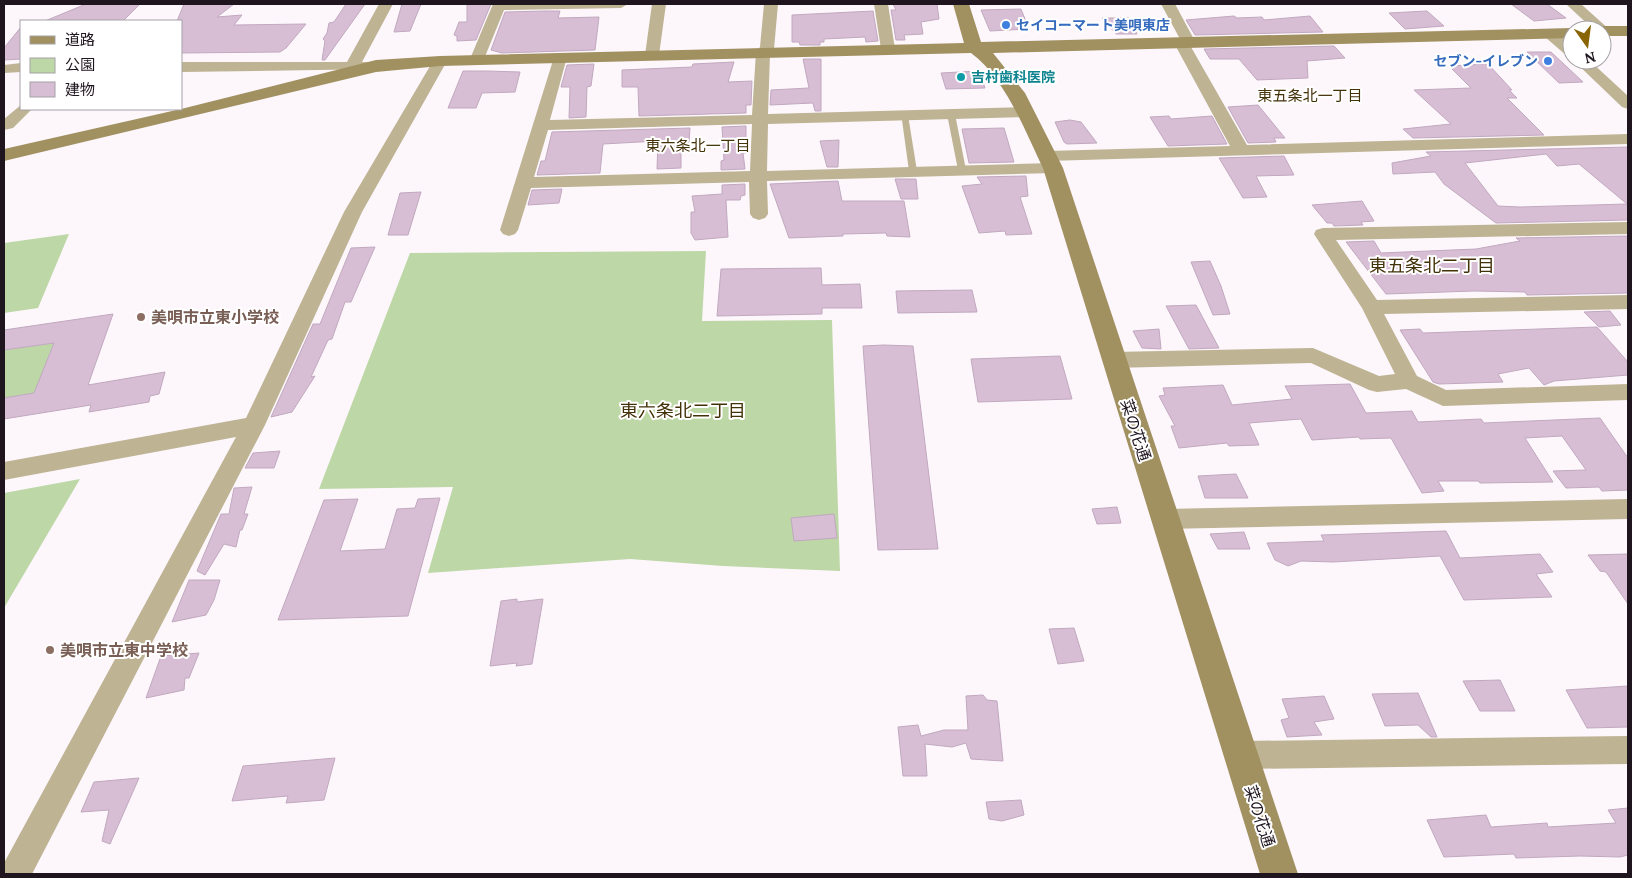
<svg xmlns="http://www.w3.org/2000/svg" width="1632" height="878" font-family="Lora,'Noto Sans JP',serif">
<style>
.green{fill:#bdd7a6}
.building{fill:#d8bed5;stroke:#c1a8bf;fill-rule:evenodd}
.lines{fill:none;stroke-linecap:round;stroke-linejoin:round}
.lane{fill:#beb393;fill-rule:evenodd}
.street{fill:#beb393;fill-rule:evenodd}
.secondary{fill:#a19060;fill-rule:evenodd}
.shop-dot{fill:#3f7fe0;stroke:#fff;stroke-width:2}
.culture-dot{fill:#0f9aa8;stroke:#fff;stroke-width:2}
.education-dot{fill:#8d6e63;stroke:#fff;stroke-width:2}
.labels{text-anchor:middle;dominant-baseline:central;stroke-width:4;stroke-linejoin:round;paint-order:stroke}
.far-shop-label{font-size:14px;font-weight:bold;fill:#366cbe;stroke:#fff;text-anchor:start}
.far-culture-label{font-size:14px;font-weight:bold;fill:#0d838f;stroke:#fff;text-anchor:start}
.far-neighbourhood-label{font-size:15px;fill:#433108;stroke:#fff}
.education-label{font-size:16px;font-weight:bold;fill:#785e54;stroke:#fff;text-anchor:start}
.street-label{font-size:16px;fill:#1f151e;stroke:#fff}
.neighbourhood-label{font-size:18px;fill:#433108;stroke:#fff}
</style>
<rect width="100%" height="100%" fill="#fdf7fc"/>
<path class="green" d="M69,234L38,308L4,313V243Z
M706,251L702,321L832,320L840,571L723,566L630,559L428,573L453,487L319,489L410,253Z
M54,343L42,373L60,389L4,398V350Z
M80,479L4,608V493Z"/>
<path class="building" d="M86,4H140L123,21H45Z
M184,4H234L217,17L242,15L234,25L306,24L286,48L280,52L181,53V21H177Z
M346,4H365L325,60H322L325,41L323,39L327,33L329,23L334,22Z
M402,4H421L410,31L394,32Z
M467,4H491L476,40L457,41V36L454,35L459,22H467Z
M893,4H937L939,19L921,22L923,34L904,35L905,40H896L891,10H896Z
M1511,4H1547L1566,18L1534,21Z
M1021,9L1029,29L990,31L981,10Z
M545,11H560L558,18L599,17L595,50L502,53L491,50L505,12Z
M873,11L878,41L866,42L865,37L824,39V42H820V45H800L799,42H792V15Z
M1427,11L1444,26L1405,29L1389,13Z
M1234,16L1237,18L1262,17L1264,20L1310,16L1323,32L1195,35L1186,20Z
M1102,18H1129L1137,34H1116Z
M21,27V59L4,60V48Z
M1334,46L1345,58L1307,61L1308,78L1257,80L1239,59H1210L1204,49Z
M1527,52H1551L1583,82L1559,83Z
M803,59H821V111H815L813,103L770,105L771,90L809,88Z
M734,62L728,82L752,81L751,105H746V113L639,116L638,87H622V70L692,67L693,64Z
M594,64L591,86L587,87L586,117L569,118L570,87H561L567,65Z
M1488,64L1512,90H1509L1517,98H1507L1544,135L1413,138L1403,129L1451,124L1414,90L1471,88L1449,66Z
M463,71H487L520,72L515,92L482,93L476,108H448Z
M979,71L985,88L946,89L941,73Z
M1258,105L1285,138H1274L1276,142L1248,143L1228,107Z
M1169,116L1171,119L1212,116L1227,144L1168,146L1150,117Z
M1070,120L1081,122L1097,143L1067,144L1064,142L1055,122Z
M746,126V153H743L745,169L721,170V161L724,160L722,127Z
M690,128L689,142L681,143V168L657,169L658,141L603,144L600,173L537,175L541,161H545L552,132Z
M1004,128L1014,162L969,163L962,129Z
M839,140L838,167H827L820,141Z
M1628,147V220L1496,223L1444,184L1435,172L1393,174L1392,163L1431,156L1426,152ZM1546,154L1557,166L1579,164L1627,204L1520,207L1498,206L1465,163Z
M1284,156L1294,175L1256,176L1267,197L1243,198L1219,158Z
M1026,176L1028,196L1020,197L1032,234L1006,235L1005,231L979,233L962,186L982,184L977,177Z
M895,179H916L918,199H901Z
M838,181L842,201H904L910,237L887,236L886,233L843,234V236L789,238L770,184Z
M745,184V195L741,196L740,200H726L728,237L695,240L691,233V212H695L692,196L722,194V185Z
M562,189L559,203L528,205L532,190Z
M421,192L408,235H388L400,193Z
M1362,201L1374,221L1361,222L1363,225L1334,226L1332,223H1327L1312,205Z
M1628,236V293L1527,295L1525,292L1474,291L1386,294L1346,242L1374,241L1381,253L1476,249L1520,241L1516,238Z
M375,247L351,302H345L332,339L328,340L311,377L315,376L292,412L271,417L313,324H320L351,248Z
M1210,261L1221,286L1230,314L1213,315L1191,262Z
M821,268L822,285L860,284L862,308H822V314L717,316L721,269Z
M972,290L977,312L898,313L896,291Z
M1196,305L1219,348L1189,349L1166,306Z
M1610,311L1621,325L1599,327L1584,312Z
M113,314L88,385L165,372L159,394L150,396L149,402L89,412L91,405L4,419V398L34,393L54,343L4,350V330Z
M1597,327L1628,362V375L1554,381L1544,385L1529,368L1498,374L1503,382L1439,384L1433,382L1400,330L1420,329L1423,333Z
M1159,329L1161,349L1142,348L1133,331Z
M884,345L913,346L938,549L878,550L863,346Z
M1060,356L1072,399L978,402L971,359Z
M1350,384L1366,413L1412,411L1418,422L1481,419L1484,423L1600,418L1628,458V490L1602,491L1599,487L1566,488L1553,471L1586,470L1562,436L1525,438L1553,482L1480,483L1478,481H1438L1444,491L1422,493L1391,438L1360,439L1359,437L1312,440L1301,419L1249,423L1259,445L1229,446L1227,443L1179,448L1171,426H1175L1159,396L1165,395L1163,388L1223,385L1232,405L1292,399L1285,386Z
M280,451L274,468H245L253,453Z
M1236,474L1248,498H1205L1198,476Z
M252,487L244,514H248L242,530H240L236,547L224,544L205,575L197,571L221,514H229L234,488Z
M440,498L408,616L278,620L324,500L358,499L340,551L385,549L397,509L415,508L418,499Z
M1117,507L1121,523L1097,524L1092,509Z
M834,514L837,538L794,541L791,518Z
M1446,531L1460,558L1540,554L1553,572L1536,574L1552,597L1464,600L1440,556L1333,562L1301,561L1288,566L1275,560L1267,543L1324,541L1321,535Z
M1244,532L1250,549H1218L1210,534Z
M1628,554V604L1606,572L1600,571L1588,555Z
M189,580H220L214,600L206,615L172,622Z
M517,599V602L543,599L532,664L516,666L517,663L490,666L501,601Z
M1074,628L1084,661L1058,664L1049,629Z
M199,653L189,678H185L184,690L146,698L161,656Z
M1500,680L1515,711H1480L1463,681Z
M1628,686V727L1587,728L1566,690Z
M1418,693L1437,737H1431L1418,725L1385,726L1372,694Z
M983,695L987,700L997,701L1003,761L971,759L966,743L952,747L925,744L927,776H903L898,727L918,725L921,736L944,730H968L966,696Z
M1324,696L1334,719L1314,722L1322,735L1287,737L1281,720L1289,718L1282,699Z
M335,758L324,800L286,803L288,796L232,801L243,766Z
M139,778L110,844L102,841L109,810L81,812L94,782Z
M1021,800L1024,815L1002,821L989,819L986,802Z
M1628,808V855L1620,857L1580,856L1516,858L1514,854L1444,857L1427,820L1486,815L1491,827L1547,823L1548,827L1616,823L1608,810Z"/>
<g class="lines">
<path class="lane" d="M948,112L955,114L966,170L965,172L962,173L958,170L947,114Z
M901,113L908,115L917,171L913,174L909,171Z"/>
<path class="street" d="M379,4H393L362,62L381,63L384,66L381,69L181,72V62H347Z
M493,4H628L621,8L504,10L484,59L482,62H472L470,59Z
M652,4H666L659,55L657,58H647L645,55Z
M764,4H778L774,49L770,54L768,114L1026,107L1032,109L1034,112L1032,115L1026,117L768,124L767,171L1053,163L1059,164L1062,168L1059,172L1053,173L767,181L768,214L765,218L759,220L753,218L750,214L749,182L531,188L518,230L515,234L509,236L503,234L500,230L555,54H565L567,57L550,120L752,115L756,52L760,47ZM752,124L750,171L534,177L548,130Z
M874,4H888L895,49L893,52H883L881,49Z
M1161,4H1175L1196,43L1191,47L1247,145L1628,134V144L1047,161L1041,160L1039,156L1041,152L1047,151L1230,146L1174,43L1180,39Z
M1566,4H1581L1611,31L1609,34L1602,35V30H1594Z
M1550,30L1555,31L1572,45V57L1567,56L1545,37L1543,34L1545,31Z
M440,57L445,58L447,61L362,212L265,425L32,874H4V863L236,437L4,480V462L246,418L344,212L433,61L435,58Z
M1573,60H1589L1628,96V109L1622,107Z
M21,63V72L4,73V65Z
M21,105V109H32L13,128L4,130V119Z
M1628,222V234L1336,240L1377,300L1628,295V309L1384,314L1417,376L1446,390L1628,384V400L1443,406L1406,389L1377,392L1369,390L1311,363L1113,368L1106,365L1103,360L1106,355L1113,352L1313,348L1379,376L1395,374L1362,308L1314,234L1316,230L1323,228Z
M1628,499V519L1165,529L1156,526L1153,519L1156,512L1165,509Z
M1628,736V764L1241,769L1231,765L1227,755L1231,745L1241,741Z"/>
<path class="secondary" d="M953,4H969L981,42L1572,28L1579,30H1572V38L993,53L1025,93L1063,168L1298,874H1260L1043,168C1025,131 1005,78 971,53L440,66L376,72L4,161V149L181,109L376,60L440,56L964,43Z
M1602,26H1628V36H1602V30H1594L1596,27Z"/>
</g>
<g class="shop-dot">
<circle cx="1006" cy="25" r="5"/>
<circle cx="1548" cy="61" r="5"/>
</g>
<circle class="culture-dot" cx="961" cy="77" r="5"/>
<g class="education-dot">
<circle cx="141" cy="317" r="5"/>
<circle cx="50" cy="650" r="5"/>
</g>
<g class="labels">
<g class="far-shop-label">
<text x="1016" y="25">セイコーマート美唄東店</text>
<text x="1538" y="61" text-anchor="end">セブン-イレブン</text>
</g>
<g class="far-culture-label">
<text x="971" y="77">吉村歯科医院</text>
</g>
<g class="far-neighbourhood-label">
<text x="1310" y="95">東五条北一丁目</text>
<text x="698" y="145">東六条北一丁目</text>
</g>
<g class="education-label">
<text x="151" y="317">美唄市立東小学校</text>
<text x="60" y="650">美唄市立東中学校</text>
</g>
<g class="street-label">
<text transform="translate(1136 430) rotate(72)">菜の花通</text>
<text transform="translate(1260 816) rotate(72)">菜の花通</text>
</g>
<g class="neighbourhood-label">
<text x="1432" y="265">東五条北二丁目</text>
<text x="683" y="410">東六条北二丁目</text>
</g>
</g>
<rect width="1632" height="878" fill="none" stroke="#1f151e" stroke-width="10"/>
<rect x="20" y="20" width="162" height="90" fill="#ffffff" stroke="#a5a1a5"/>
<rect x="30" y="36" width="25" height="8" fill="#a19060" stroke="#a5a1a5"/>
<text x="65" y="45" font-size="15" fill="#1f151e">道路</text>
<rect x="30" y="58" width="25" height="15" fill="#bdd7a6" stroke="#a5a1a5"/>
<text x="65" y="70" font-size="15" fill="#1f151e">公園</text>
<rect x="30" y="82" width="25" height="15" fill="#d8bed5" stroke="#a5a1a5"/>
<text x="65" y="95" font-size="15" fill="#1f151e">建物</text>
<g transform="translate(1587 45) rotate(166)"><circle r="24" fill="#ffffff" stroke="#a5a1a5"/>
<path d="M0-4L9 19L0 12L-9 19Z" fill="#896402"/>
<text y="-8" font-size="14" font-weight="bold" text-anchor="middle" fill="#1f151e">N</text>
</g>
</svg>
